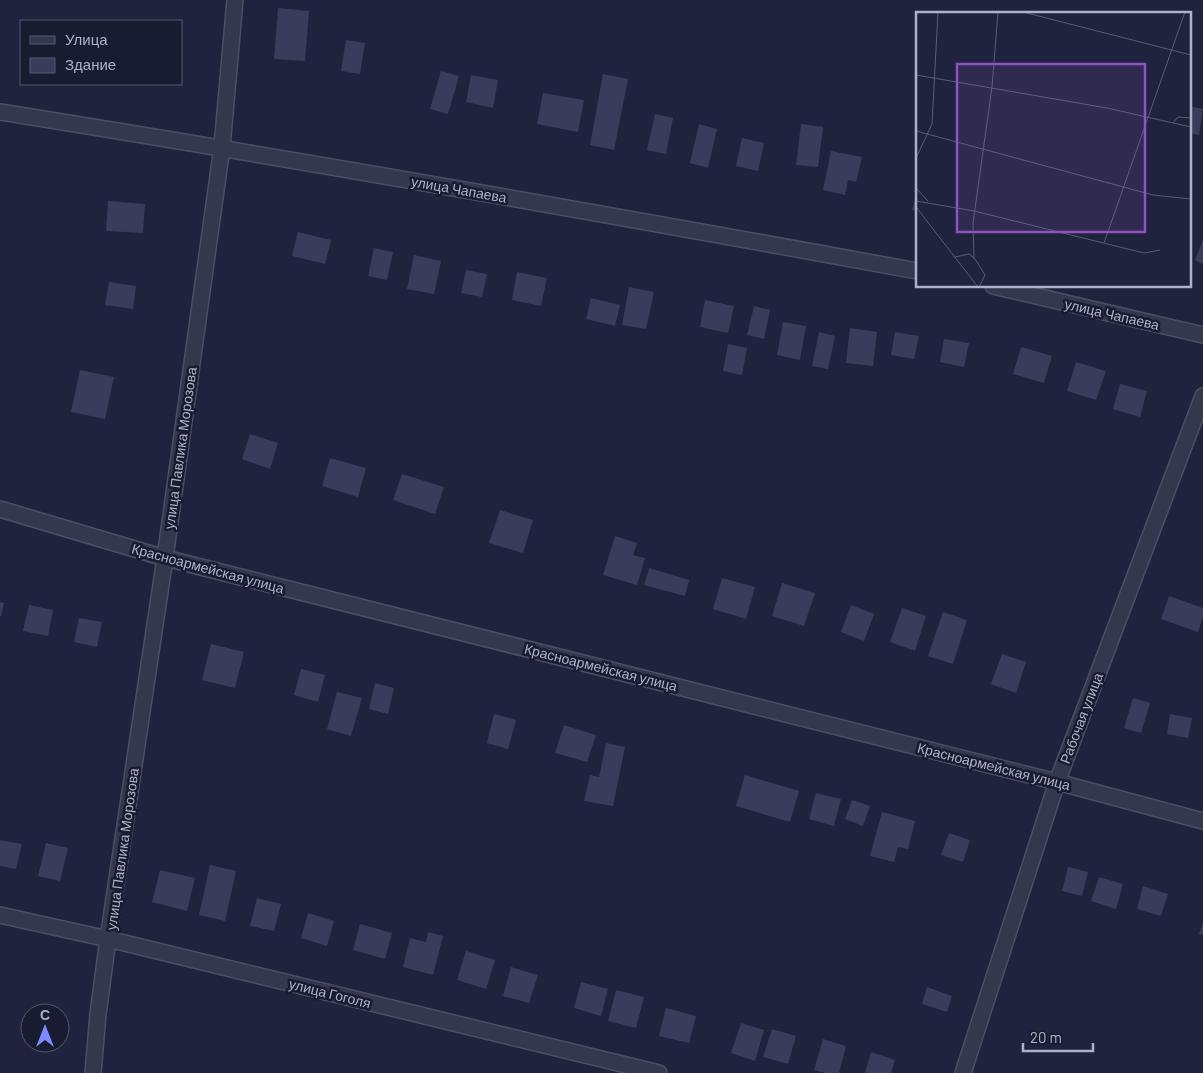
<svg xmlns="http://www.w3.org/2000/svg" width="1203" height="1073" font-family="Barlow,sans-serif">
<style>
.building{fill:#393d5b}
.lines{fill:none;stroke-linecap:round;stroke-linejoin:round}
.minor-casing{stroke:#4c4e64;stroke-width:18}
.minor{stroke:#34374d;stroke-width:15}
.labels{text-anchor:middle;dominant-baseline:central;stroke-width:5;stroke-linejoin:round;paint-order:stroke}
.street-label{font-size:14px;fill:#afb1c9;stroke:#191c31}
.inset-road{fill:none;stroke:#595c75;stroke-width:1}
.view{fill:#8b54c2;fill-opacity:0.15;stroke:#8b54c2;stroke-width:2.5}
.inset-edge{fill:none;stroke:#afb1c9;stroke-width:2.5}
</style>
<rect width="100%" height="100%" fill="#20233d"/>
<path class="building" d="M278,8L309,11L305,61L274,59Z
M346,40L365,43L360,74L341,71Z
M441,71L459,76L448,114L430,109Z
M603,74L628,79L614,150L590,145Z
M471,75L498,80L493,108L466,102Z
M543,93L584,100L578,132L537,124Z
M1189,106L1203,109L1199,135L1189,133Z
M655,114L673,118L666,154L647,150Z
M699,124L717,129L708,168L690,163Z
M801,124L823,127L818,167L796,165Z
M742,138L764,143L758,171L736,166Z
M831,151L862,157L856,182L848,180L845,195L823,190Z
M916,195H917V211L912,210Z
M108,201L145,204L143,233L106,231Z
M298,232L331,240L325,264L292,256Z
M1203,240V264L1195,260Z
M374,248L393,252L387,280L368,276Z
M414,255L441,261L434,294L407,289Z
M466,270L487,274L482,297L461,293Z
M517,272L547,278L541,306L512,300Z
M109,282L136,286L133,309L105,305Z
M629,287L654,292L646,329L622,325Z
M591,298L620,305L615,326L586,319Z
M705,300L734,306L728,333L700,327Z
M754,306L770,310L764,339L747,335Z
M783,322L806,326L800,360L777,355Z
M850,328L877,332L873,366L846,363Z
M819,332L835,336L828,369L812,366Z
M895,332L919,336L914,359L891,355Z
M944,339L969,343L964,367L940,362Z
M728,344L747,348L742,375L723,371Z
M1021,347L1052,356L1044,383L1013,374Z
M1076,362L1106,371L1096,400L1067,391Z
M80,370L114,377L105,419L71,412Z
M1120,384L1147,391L1140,417L1113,409Z
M250,434L278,443L270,469L242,459Z
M330,458L366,468L358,497L322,486Z
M402,474L444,487L435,514L393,500Z
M500,510L533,520L523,553L489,543Z
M615,536L637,543L633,555L645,558L637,585L603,575Z
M649,568L689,580L685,596L644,585Z
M722,578L755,587L746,619L713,609Z
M782,583L815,593L804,626L772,616Z
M1169,596L1203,608V616L1198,632L1161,619Z
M0,602L4,603L1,616H0Z
M29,605L53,610L48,636L23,631Z
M851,605L874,614L864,641L841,632Z
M902,608L926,616L915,651L890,642Z
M943,612L967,620L953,664L928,656Z
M79,618L102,622L97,647L74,642Z
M211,644L244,652L235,688L202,680Z
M1002,654L1026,662L1016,693L991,684Z
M301,669L325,675L318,702L294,695Z
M375,683L394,688L388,714L369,709Z
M337,692L362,698L351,736L327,729Z
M1133,698L1150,703L1141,733L1124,728Z
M494,714L516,720L508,749L487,743Z
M1170,714L1192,718L1188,738L1167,734Z
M564,725L596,735L587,762L555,753Z
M606,743L625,747L613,806L584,801L590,775L599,777Z
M745,775L799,791L790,822L736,806Z
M816,793L841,799L834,826L809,819Z
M852,800L870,806L863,826L845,819Z
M882,812L915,821L908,849L898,847L894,862L870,856Z
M949,833L970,840L963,862L941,855Z
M0,840L22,844L16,869L0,866Z
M46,843L68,848L60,881L38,876Z
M210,865L236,871L225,921L199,915Z
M1068,867L1088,872L1082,896L1062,891Z
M160,870L195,878L187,911L152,902Z
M1099,877L1123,884L1116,909L1091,901Z
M1143,886L1168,894L1161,916L1137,909Z
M257,898L281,904L274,931L250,926Z
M308,913L334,921L327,946L301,938Z
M1203,923V935L1199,934Z
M360,924L392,933L385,959L353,950Z
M428,932L443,936L433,975L403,967L410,938L426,942Z
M466,951L495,960L486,989L457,980Z
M511,967L538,975L529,1003L503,996Z
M581,982L608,989L601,1016L574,1008Z
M927,987L952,996L947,1012L922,1004Z
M616,990L644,997L636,1028L608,1021Z
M666,1008L696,1016L689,1043L659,1036Z
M741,1023L764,1030L755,1061L731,1053Z
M772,1029L796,1036L788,1064L763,1057Z
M823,1039L846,1046L839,1073H825L814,1070Z
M871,1052L895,1060L891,1073H865Z"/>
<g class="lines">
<defs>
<path id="minor" d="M0,112C306,161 612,215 917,271
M993,286L1203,335
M0,509L165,558L1057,782L1203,821
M0,915L108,939L659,1073
M93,1073L98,1014L108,939L165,558L222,147L235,0
M963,1073L1057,782L1203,396"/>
</defs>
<use href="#minor" class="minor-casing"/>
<use href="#minor" class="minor"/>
</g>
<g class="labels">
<g class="street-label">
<text transform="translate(459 189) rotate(10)">улица Чапаева</text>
<text transform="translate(1112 314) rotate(13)">улица Чапаева</text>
<text transform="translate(180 448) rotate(-82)">улица Павлика Морозова</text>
<text transform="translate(208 568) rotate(15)">Красноармейская улица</text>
<text transform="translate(601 667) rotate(14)">Красноармейская улица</text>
<text transform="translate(1081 718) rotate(-69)">Рабочая улица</text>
<text transform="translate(994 766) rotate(14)">Красноармейская улица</text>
<text transform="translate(122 849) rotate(-82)">улица Павлика Морозова</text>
<text transform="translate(330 993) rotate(14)">улица Гоголя</text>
</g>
</g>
<g transform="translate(916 12)">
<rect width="275" height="275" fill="#20233d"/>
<path class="inset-road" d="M107,0L275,43M0,63L191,96L275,115M257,111L262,105L275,106M0,119L237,183L275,187M0,146L16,112L22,0M0,176L12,189M0,189L58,199L228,241L244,238M0,195L62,275M188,231L269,0M39,245L53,242L59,247L69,263L63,275M58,246L57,211L76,75L82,0"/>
<path class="view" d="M41,52H229V220H41Z"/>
<rect width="275" height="275" class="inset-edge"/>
</g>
<rect x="20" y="20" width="162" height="65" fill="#191c31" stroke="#55586e"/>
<rect x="30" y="36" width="25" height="8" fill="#34374d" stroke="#55586e"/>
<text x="65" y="45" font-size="15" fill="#afb1c9">Улица</text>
<rect x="30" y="58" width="25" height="15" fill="#393d5b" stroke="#55586e"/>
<text x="65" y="70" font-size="15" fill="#afb1c9">Здание</text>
<g transform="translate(45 1028)"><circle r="24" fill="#191c31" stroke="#55586e"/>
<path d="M0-4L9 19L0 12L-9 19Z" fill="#7d89ff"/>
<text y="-8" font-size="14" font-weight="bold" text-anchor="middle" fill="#afb1c9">С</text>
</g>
<path d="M1023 1043v8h70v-8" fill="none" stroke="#afb1c9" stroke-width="2.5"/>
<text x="1030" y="1043" font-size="15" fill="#afb1c9" stroke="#191c31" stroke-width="4" paint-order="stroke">20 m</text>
</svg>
